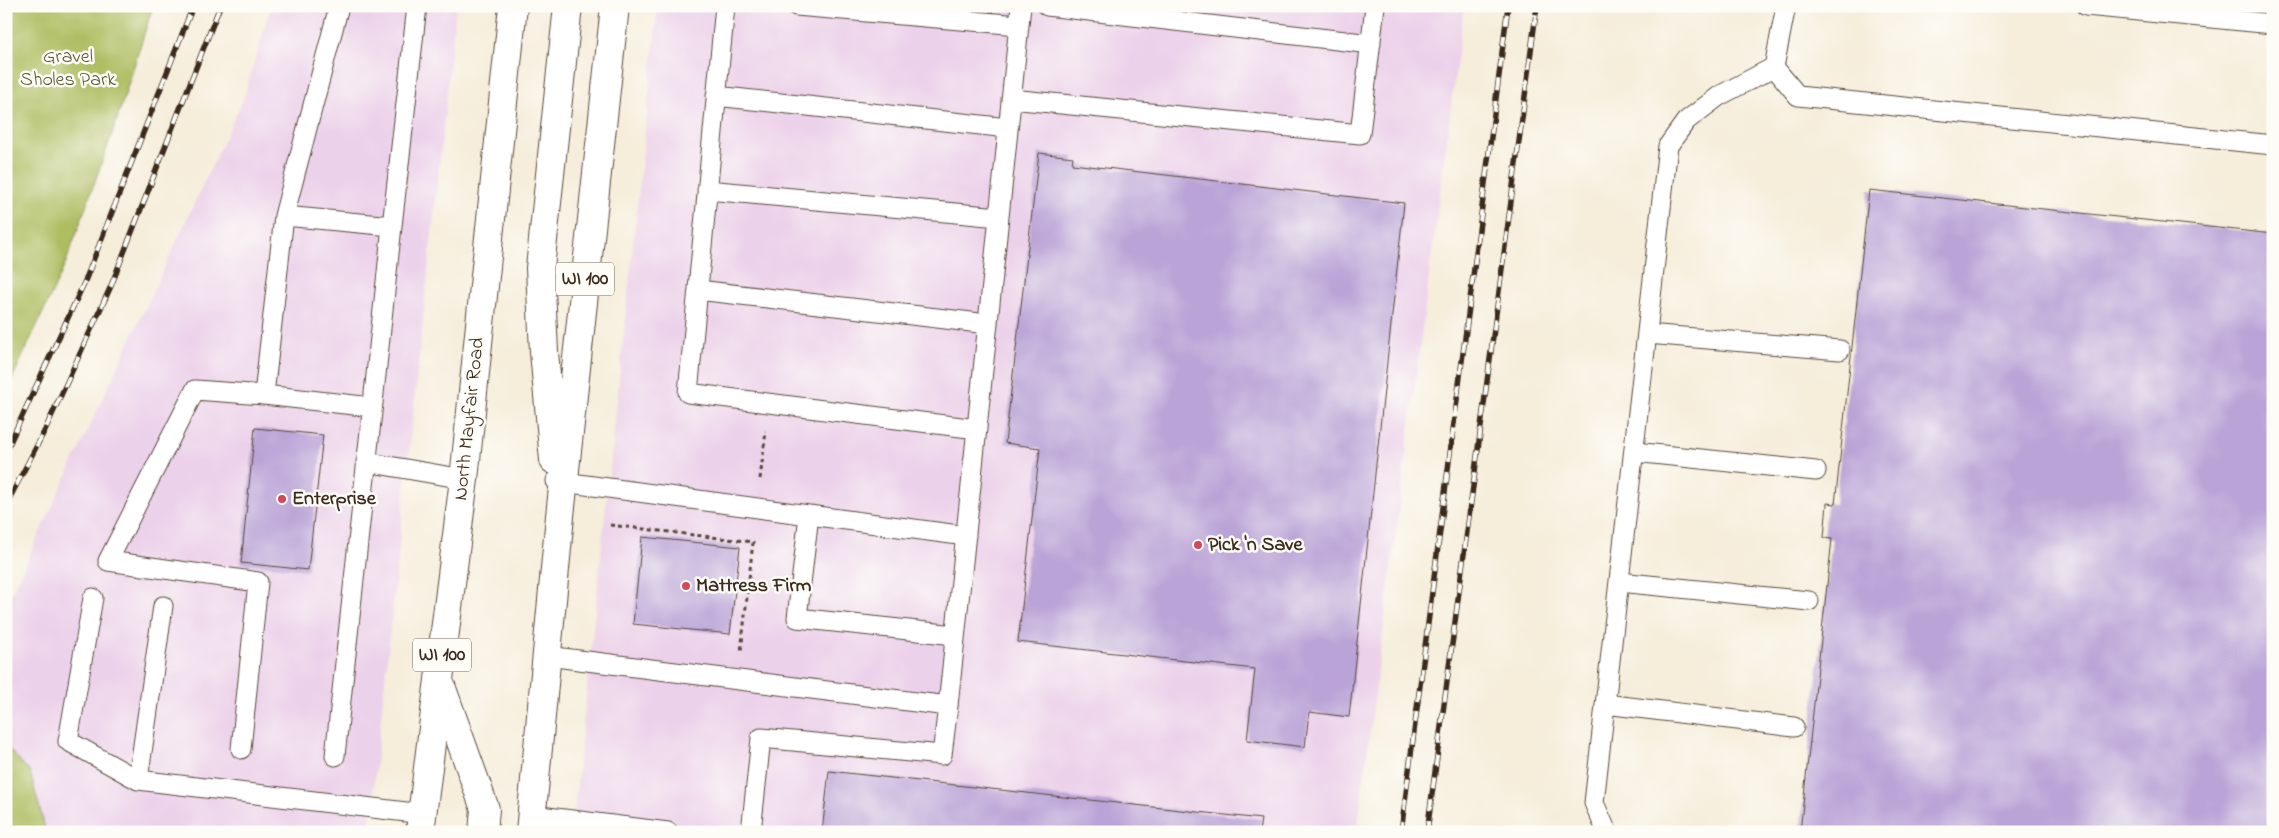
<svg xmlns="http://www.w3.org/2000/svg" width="2279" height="838" font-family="'Indie Flower',sans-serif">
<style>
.built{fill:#ecd1ea}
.green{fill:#adbd60;stroke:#74743f}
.building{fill:#baa3d7}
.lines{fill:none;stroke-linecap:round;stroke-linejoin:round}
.service-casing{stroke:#57473a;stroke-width:21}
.primary-casing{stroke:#57473a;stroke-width:30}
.path{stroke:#57473a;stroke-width:3;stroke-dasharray:4 4;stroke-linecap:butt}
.service{stroke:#fff;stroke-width:19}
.primary{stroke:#fff;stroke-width:28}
.rail-casing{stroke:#3b2a1e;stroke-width:5.5}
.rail{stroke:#fdfcf7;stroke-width:4;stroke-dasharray:11;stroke-linecap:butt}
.poi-dot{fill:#d1495b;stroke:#fdfcf7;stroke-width:2}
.labels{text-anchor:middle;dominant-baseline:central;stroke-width:5;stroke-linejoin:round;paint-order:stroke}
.shield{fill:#fdfcf7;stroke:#75695f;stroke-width:1}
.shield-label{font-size:19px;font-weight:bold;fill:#3b2a1e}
.park-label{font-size:20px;fill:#5d5632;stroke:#fdfcf7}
.street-label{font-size:20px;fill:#3b2a1e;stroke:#fdfcf7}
.poi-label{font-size:20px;font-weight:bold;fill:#3b2a1e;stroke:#fdfcf7;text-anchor:start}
</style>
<rect width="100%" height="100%" fill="#fdfcf7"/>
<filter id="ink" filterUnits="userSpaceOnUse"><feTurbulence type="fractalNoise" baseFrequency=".02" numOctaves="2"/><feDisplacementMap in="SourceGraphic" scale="10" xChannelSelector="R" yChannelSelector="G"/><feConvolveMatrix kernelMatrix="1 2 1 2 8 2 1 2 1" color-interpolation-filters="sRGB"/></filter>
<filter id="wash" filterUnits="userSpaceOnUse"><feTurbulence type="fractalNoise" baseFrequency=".0096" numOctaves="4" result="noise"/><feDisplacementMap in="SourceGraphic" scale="20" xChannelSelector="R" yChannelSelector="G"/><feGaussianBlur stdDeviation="1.12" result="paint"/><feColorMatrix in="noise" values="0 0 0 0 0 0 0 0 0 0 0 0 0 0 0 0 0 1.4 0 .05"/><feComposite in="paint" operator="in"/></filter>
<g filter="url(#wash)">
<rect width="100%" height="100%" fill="#f6edda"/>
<path class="built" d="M271,6H456L369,832H46L30,772L6,746V605L244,97Z
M658,6H1464L1357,832H572Z"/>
<path class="green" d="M6,6H153L117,120L65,265L6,392Z
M6,746L30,772L46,832H6Z"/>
<g id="blocks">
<path class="building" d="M1039,153L1073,157L1072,164L1404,203L1349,717L1309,712L1305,747L1247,740L1255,669L1018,642L1040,448L1005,443Z
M1869,190L2273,234V832H1800L1832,539L1824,538L1827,503L1835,504Z
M255,428L323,435L308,570L241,563Z
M642,537L740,547L730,634L633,624Z
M829,771L1261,819L1259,832H822Z"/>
</g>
</g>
<g filter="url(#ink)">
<use href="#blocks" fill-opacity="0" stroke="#57473a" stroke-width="1"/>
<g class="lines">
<defs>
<path id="service" d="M725,6L688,393L977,429
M796,6L1019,25
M1047,6L1371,44
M1786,6L1774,67L1798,96L2273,145
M2086,6L2273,24
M716,96L1008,128
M1011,99L1360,134L1375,6
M707,190L999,217
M284,216L339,6
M392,226L417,6
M698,290L988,324
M1647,334L1840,350
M264,395L372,407
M1634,452L1816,471
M366,462L464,479
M556,481L966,536
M809,515L797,618L955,635
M1619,582L1809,601
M93,598L68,741L138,780L423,814
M547,656L948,706L1021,6
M1605,704L1794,727
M241,749L258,582L108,561L195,390L264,395L284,216L392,226L335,756
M138,780L163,606
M532,815L668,832
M751,832L761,738L942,755L948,706
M1607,832L1594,803L1668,146L1686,121L1719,96L1774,67"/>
<path id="primary" d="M554,460L544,352L540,268L568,6
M441,686L485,809L483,832
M420,832L464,479L513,6
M530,832L560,516L615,6"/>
</defs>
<use href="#service" class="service-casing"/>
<use href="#primary" class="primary-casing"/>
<path class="path" d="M760,479L766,431
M610,525L753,542L741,652"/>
<use href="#service" class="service"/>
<use href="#primary" class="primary"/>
<defs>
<path id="rail" d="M6,451L85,281L193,6
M6,505L45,430L111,286L220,6
M1401,832L1508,6
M1427,832L1537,6"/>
</defs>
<use href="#rail" class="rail-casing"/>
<use href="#rail" class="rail"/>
</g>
</g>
<g class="poi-dot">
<circle cx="282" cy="499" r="5"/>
<circle cx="1198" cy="545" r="5"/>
<circle cx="686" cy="586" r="5"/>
</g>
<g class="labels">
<g class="shield">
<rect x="556" y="262.5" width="58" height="33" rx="4"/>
<rect x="413" y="638.5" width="58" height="33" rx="4"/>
</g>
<g class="shield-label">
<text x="585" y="279">WI 100</text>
<text x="442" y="655">WI 100</text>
</g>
<g class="park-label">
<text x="68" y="57">Gravel<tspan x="68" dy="23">Sholes Park</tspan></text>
</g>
<g class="street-label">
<text transform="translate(470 419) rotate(-84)">North Mayfair Road</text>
</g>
<g class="poi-label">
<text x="292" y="499">Enterprise</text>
<text x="1208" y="545">Pick 'n Save</text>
<text x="696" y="586">Mattress Firm</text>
</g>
</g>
<rect width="2279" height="838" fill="none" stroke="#fdfcf7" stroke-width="25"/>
</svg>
